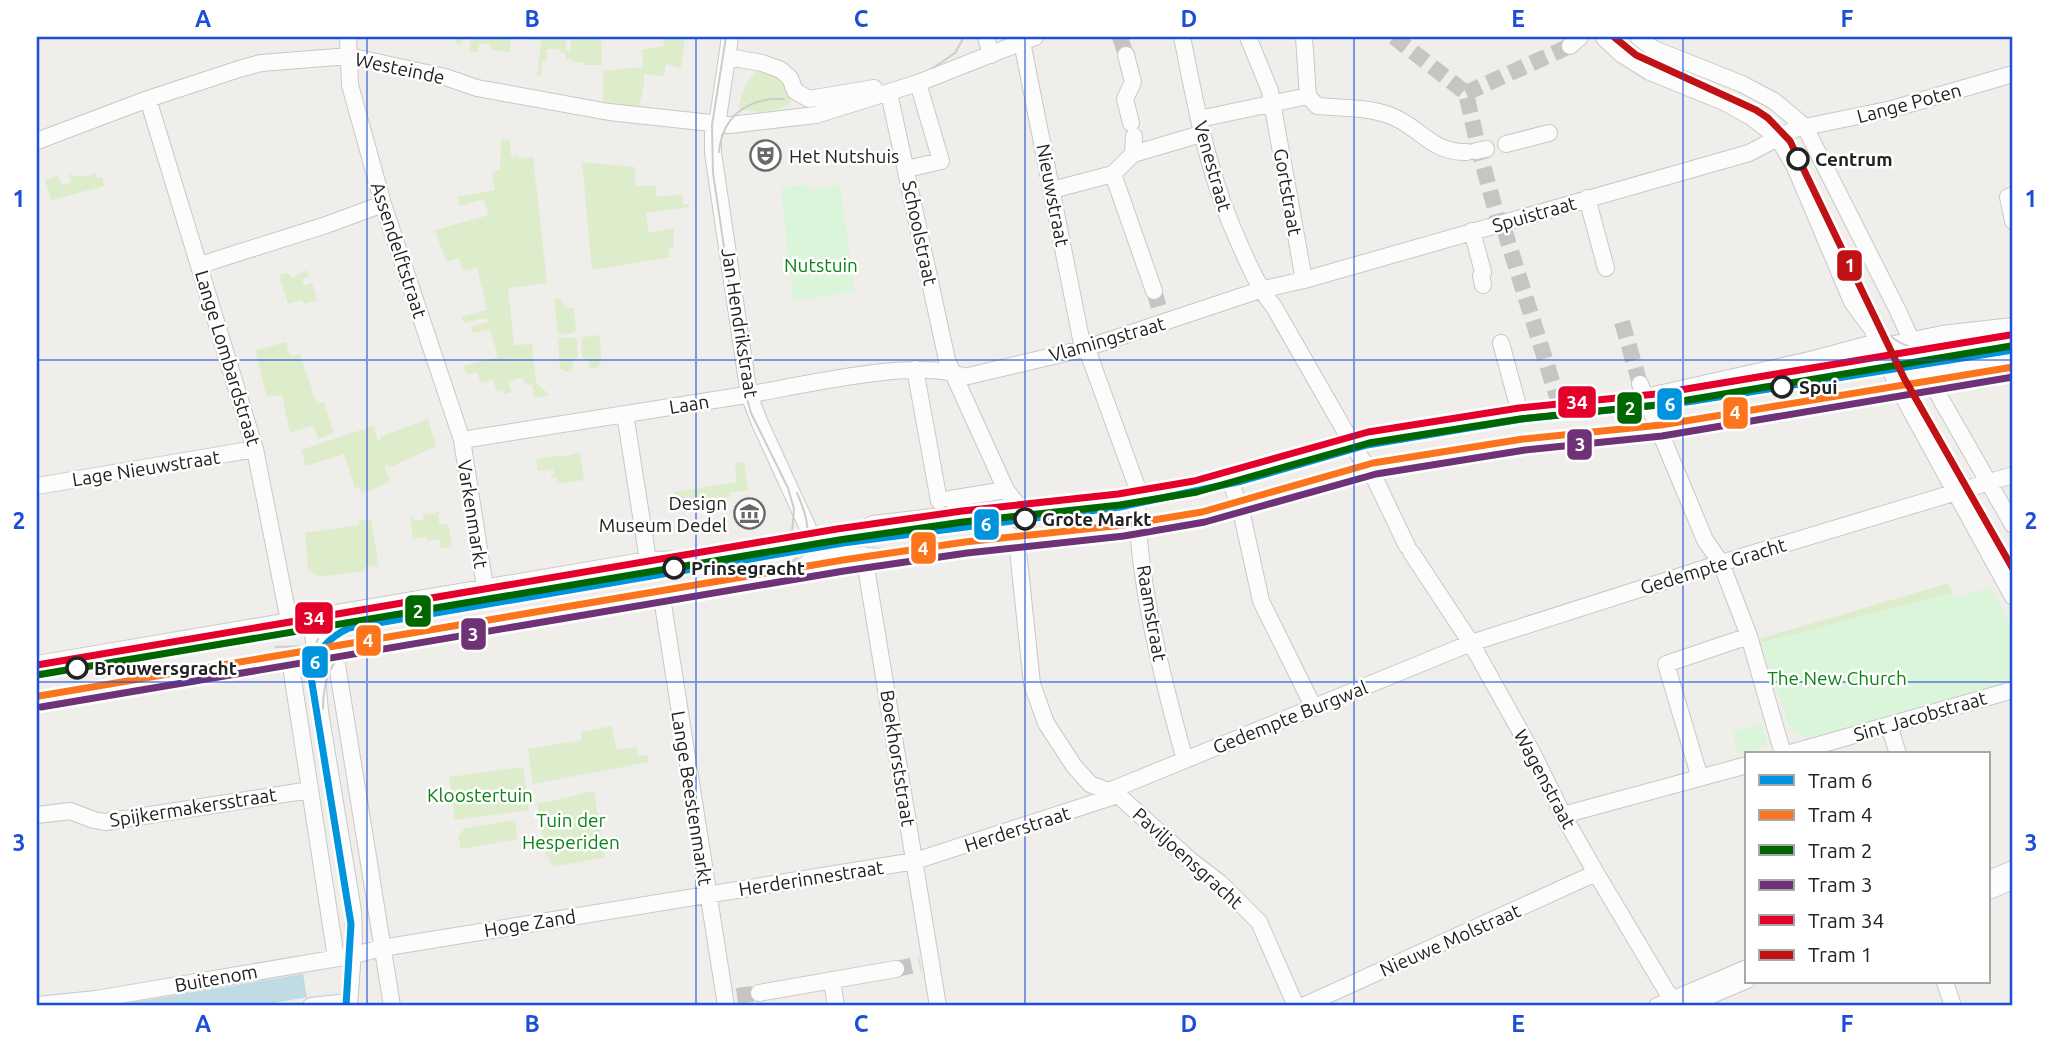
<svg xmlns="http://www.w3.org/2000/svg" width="2050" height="1043" font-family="Ubuntu,sans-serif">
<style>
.grass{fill:#ddeccb}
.park{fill:#daf5da}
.water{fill:#bfdbe3}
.pier{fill:#f0eeeb}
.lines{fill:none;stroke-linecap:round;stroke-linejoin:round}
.minor-tunnel{stroke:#c7c5c3;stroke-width:16;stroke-dasharray:16 8;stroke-linecap:butt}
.minor-casing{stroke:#c9c8c7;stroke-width:18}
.minor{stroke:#fdfcfc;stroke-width:16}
.tram{stroke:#ccc;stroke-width:2}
.tram-1-casing{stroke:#fff;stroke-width:12}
.tram-2-casing{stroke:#fff;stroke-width:12}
.tram-3-casing{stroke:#fff;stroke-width:12}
.tram-4-casing{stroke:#fff;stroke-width:12}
.tram-5-casing{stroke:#fff;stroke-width:12}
.tram-6-casing{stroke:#fff;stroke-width:12}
.tram-1{stroke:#0093de;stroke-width:7}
.tram-2{stroke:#fc751c;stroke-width:7}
.tram-3{stroke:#060;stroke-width:7}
.tram-4{stroke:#703276;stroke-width:7}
.tram-5{stroke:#e4002b;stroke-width:7}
.tram-6{stroke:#c01115;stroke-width:7}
.grid{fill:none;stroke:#1d4ed8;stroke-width:2;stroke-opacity:0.55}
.stop-dot{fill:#fff;stroke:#222;stroke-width:3.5}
.labels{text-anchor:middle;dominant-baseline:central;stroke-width:5;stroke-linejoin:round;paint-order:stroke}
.street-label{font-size:19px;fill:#222;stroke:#fff}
.poi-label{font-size:19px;fill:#222;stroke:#fff;text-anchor:start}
.stop-label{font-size:19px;font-weight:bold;fill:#222;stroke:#fff;text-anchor:start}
.park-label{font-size:19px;fill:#0c8416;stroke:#fff}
.line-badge{stroke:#fff;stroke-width:2.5}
.badge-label{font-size:19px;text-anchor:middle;font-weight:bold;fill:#fff}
.neatline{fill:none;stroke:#1d4ed8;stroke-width:2.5}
.grid-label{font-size:23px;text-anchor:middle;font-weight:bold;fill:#1d4ed8}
</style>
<rect width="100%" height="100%" fill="#f0eeeb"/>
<path class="grass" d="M457,37H510V52L493,50L488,44L479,43L478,52L469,51L471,38L464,37L462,45L455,44Z
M529,37L565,39L567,51H571L570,38L601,37L602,65H584V62H571V59H566L565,53H560L559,49H547V61H542L541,76H537L541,41L529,39Z
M663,37H685L681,68L666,64L664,76L644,74V83L639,109L603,101V71L643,67L642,50L664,46Z
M762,66C775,74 795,87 790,104C777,111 752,116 739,107C742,89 748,78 762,66Z
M510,139L511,157L516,156V149L518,158L533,157L547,283L508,288L514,345L532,344L536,383L549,394V396L535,398L532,385H526L523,377L508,382L511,392L504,394L502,390L497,392L493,379L481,383L477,372L467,375L464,366L498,357L490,329L473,333L471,327L488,322L487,318L464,323L461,317L487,310L477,268L463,271L459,258L446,262L435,230L489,215L484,199L459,206L457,197L495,190L492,172L500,170L501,140Z
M582,162L635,167V186H655L657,197L682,194L683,204H689V207L646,213L649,233L674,228V248L668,249L671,257L592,270Z
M96,173L97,178L102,177L105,186L51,200L45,180L58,176L62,185L71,182L69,175L73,174L74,177L81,175L82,177Z
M307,270L309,277L302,279L304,285L312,283L317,300L304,304L302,300L288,304L279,275L288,273L292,278Z
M559,298L566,307L574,308L576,330L573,333L558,334L554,299Z
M600,335L601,363L596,368L590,369L589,361L582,357L581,340L584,337Z
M573,337L577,340L578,357L573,361L572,371L566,372L560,368L558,338Z
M286,342L290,356L300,354L317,404L324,402L334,433L318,439L313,425L290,433L282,395L267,397L255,350Z
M428,419L436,446L389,468L388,465H385L390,482L361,494L359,487L355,488L344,454L306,466L301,450L373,426L378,441L381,440L380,437Z
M580,452L584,480L557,484L556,477L551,478V475L554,474L553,469L538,471L536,459L562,455L563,457Z
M744,462L748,490L730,493L731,497L706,499L707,505L682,510L681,503H677L674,492L737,482L735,463Z
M440,512L438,515L439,525L448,524L452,547L441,548L439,539L427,541L426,537L413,539L410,517H413L414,521L423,520V515Z
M371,519L379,567H375L374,565L365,566L366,571L319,577L308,569L305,533L359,525V521Z
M1949,583L1952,593L1760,643L1759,639Z
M611,726L617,750L636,747L638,756L648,755L649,762L533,784L528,749L582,740L581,732Z
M523,767L529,810L455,820L449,777Z
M594,791L605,857L552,867L549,857H546L537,804Z
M515,820L518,839L461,849L458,836L465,828Z"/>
<path class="park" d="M808,185L810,191L840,185L855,292L793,301L781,187Z
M1990,587L2013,629V684L1811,741L1790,729L1760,643L1952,593L1955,598Z
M1761,724L1768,746L1739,755L1732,732Z"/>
<path class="water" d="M303,974L381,1006H358L347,994L338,992L255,1006H109Z"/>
<path class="pier" d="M336,969L358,974L367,980L375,990L381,1006H357L355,1002L338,992L307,997L303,974Z"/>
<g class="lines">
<path class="minor-tunnel" d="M1120,37L1126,55
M1394,37L1466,93L1479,151L1498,219
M1466,93L1570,46
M1504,229L1558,400
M1154,291L1162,317
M1622,322L1640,384
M896,969L920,964
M737,996L759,993"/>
<defs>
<path id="minor" d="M348,37L350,85L383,204L462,440L485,587
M730,37L717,125L713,134V153L749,395L759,421L808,528L813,549
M986,37L991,55
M1182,37C1197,111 1208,176 1240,245C1250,268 1259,288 1274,307L1357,452L1373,475L1407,546
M1248,37L1270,91L1304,280
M1638,37L1654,49L1742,84L1774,101L1805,127L1898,311L1927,375L2013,525
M1604,38L1621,54L1650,72L1724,102L1751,117L1778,138L1795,167L1852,302L1872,329L1900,391L2013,597
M1022,42L1083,349L1088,352L1137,487C1135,571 1162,678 1185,760
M1570,46L1580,37
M1126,55L1133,82L1125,99L1131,123
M728,57L762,63L781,70L790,78L795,91L809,99L874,88
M889,93L947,360L1006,490L1020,508L1026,531
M1308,96L1317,106C1340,108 1367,107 1389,115C1420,126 1430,153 1467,152
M148,99L255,449L289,621
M1199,119L1308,96L1304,37
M37,141L148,99L239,69L261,63L349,56L445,77L477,88L609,112L730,125L816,115L918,83L1035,37
M1506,144L1549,133
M1476,151L1486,149
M1133,154L1134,136
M907,169L941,161L918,83
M1113,174L1133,154L1201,134
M1052,190L1113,174L1154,291
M2013,195L2008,197L2013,221
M1587,198L1606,268
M1472,231L1483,272L1481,276L1483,285
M200,265L326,225L383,204
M1501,343L1517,402
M1880,347L1942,334L2013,326
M915,369L939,501
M1895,379L2013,362
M1640,384L1705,540L1721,563L1749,636L1783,754
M1645,397L1814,359L1877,342
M625,414L648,560
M1630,420L1632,432
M462,440L746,395C795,387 922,356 964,377L1083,349L1260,290L1304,280L1749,153L1795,129L1892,109L2013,74
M37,486L255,449
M1233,488L1242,515L1261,601L1314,708
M950,499L1006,490
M1056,526L1058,534
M1013,537L1018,550L1032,684L1046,723L1074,766L1090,784L1118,795L1190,860L1220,883L1259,922L1296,1006
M836,545L873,524L941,516L984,519L1013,537
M1411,552L1471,643L1533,754L1563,815L1596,873L1667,992L1678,1006
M864,555L938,1006
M662,598L726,1006
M312,617L335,652L392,1006
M312,619L320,712L353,911L354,938L349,1006
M290,660L336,958
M37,664L648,560L695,559L812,541
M37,700L766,581L797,571L813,559L828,554L903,558L1013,537
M1889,725L1898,754
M1787,754L2013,690
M1700,778L1666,664L1749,636
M1109,791L1471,643L1721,563L2013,475
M37,815L70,811L94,820L105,822L310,790
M1563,815L1747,765
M1989,879L2013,869
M1989,891L2013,881
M832,980L836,1006
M1945,982L1953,1006
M759,993L896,969
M37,1005L96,999L350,956L382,948L915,861L1118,795
M311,1006L349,1002
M1303,1006L1596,873
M1657,1006L1747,968
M1686,1006L1747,980"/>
</defs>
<use href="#minor" class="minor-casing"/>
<use href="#minor" class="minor"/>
<path class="tram" d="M933,68L955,53L964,37
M719,152C722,116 749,97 784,99
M1873,316C1902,362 1938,348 1985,346
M269,640L326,622L356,615L635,569L742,561L770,555L783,545L792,532L794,509L788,488L751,413L746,395L713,173L712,125L726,37
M276,647L338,645L773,572C815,556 813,528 797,493
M312,693L309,661L318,639
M323,709C323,681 330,656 358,644"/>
<defs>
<path id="tram-1" d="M346,1006L351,924L311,677C315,653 327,638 349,628L843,543L1120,507L1242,481L1367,445L1522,419L1687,402L2013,350"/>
<path id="tram-2" d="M39,696L843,560L965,542L1123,525L1202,512L1373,463L1523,439L1661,425L2013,367"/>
<path id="tram-3" d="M37,675L839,540L963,522L1120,505L1197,492L1369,443L1520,419L1658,405L2011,346"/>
<path id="tram-4" d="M41,707L844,571L967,553L1124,536L1205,522L1376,474L1525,450L1662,436L2013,377"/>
<path id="tram-5" d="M37,665L837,529L962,511L1118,494L1194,481L1368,432L1519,408L1656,394L2010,335"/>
<path id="tram-6" d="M1614,37L1636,55L1756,110L1768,118L1790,141L1904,378L2013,569"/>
</defs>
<use href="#tram-1" class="tram-1-casing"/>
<use href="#tram-2" class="tram-2-casing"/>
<use href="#tram-3" class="tram-3-casing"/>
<use href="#tram-4" class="tram-4-casing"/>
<use href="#tram-5" class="tram-5-casing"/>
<use href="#tram-6" class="tram-6-casing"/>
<use href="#tram-1" class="tram-1"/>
<use href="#tram-2" class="tram-2"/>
<use href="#tram-3" class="tram-3"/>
<use href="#tram-4" class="tram-4"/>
<use href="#tram-5" class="tram-5"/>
<use href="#tram-6" class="tram-6"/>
</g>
<path class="grid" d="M367,37V1006M696,37V1006M1025,37V1006M1354,37V1006M1683,37V1006M37,360H2013M37,682H2013"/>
<defs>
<symbol id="theatre-ring" viewBox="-11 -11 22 22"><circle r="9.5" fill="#fff" stroke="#6a6968" stroke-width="1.5"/><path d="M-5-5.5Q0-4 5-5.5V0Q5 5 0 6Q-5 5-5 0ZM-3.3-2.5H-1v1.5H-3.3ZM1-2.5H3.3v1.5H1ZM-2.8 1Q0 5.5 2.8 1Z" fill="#6a6968"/></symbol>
<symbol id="museum-ring" viewBox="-11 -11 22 22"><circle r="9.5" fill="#fff" stroke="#6a6968" stroke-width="1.5"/><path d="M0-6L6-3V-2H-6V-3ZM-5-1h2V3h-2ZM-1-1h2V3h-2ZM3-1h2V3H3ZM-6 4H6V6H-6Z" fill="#6a6968"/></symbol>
</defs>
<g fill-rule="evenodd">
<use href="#theatre-ring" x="748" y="138" width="35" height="35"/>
<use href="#museum-ring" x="732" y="496" width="35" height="35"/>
</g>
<g class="stop-dot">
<circle cx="1798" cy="159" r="10"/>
<circle cx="1782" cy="387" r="10"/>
<circle cx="1025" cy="519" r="10"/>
<circle cx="674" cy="568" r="10"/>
<circle cx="77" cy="668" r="10"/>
</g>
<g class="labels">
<g class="street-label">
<text transform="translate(400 68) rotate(12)">Westeinde</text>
<text transform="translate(1909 103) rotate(-15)">Lange Poten</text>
<text transform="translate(1213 166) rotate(74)">Venestraat</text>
<text transform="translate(1288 192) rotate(80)">Gortstraat</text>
<text transform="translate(1053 195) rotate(79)">Nieuwstraat</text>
<text transform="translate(1534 214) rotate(-16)">Spuistraat</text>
<text transform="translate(920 233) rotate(78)">Schoolstraat</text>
<text transform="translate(399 250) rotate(72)">Assendelftstraat</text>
<text transform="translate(740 323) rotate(81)">Jan Hendrikstraat</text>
<text transform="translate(1107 339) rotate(-16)">Vlamingstraat</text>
<text transform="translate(228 358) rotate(73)">Lange Lombardstraat</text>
<text transform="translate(689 404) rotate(-9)">Laan</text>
<text transform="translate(146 468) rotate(-9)">Lage Nieuwstraat</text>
<text transform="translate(473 514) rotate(81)">Varkenmarkt</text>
<text transform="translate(1713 566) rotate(-17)">Gedempte Gracht</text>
<text transform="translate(1152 613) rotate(80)">Raamstraat</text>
<text transform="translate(1920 716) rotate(-16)">Sint Jacobstraat</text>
<text transform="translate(1290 717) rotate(-22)">Gedempte Burgwal</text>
<text transform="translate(898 758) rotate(81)">Boekhorststraat</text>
<text transform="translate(1545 779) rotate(62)">Wagenstraat</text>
<text transform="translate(692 798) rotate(81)">Lange Beestenmarkt</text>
<text transform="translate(193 807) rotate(-9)">Spijkermakersstraat</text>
<text transform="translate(1017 829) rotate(-18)">Herderstraat</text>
<text transform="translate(1188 858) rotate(42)">Paviljoensgracht</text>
<text transform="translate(811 878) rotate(-9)">Herderinnestraat</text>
<text transform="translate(530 923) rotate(-9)">Hoge Zand</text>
<text transform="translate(1450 940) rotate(-24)">Nieuwe Molstraat</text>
<text transform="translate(216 978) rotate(-10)">Buitenom</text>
</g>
<g class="poi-label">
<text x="789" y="156">Het Nutshuis</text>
<text x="727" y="503" text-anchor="end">Design<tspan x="727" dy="22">Museum Dedel</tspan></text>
</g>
<g class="stop-label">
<text x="1815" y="159">Centrum</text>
<text x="1799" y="387">Spui</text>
<text x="1042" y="519">Grote Markt</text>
<text x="691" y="568">Prinsegracht</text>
<text x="94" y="668">Brouwersgracht</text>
</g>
<g class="park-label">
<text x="821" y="265">Nutstuin</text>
<text x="1837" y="678">The New Church</text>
<text x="480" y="795">Kloostertuin</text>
<text x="571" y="820">Tuin der<tspan x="571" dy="22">Hesperiden</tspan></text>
</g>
</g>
<g class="line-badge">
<rect x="1836" y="249" width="27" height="33" rx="7" fill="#c01115"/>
<rect x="1557" y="385" width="40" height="34" rx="7" fill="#e4002b"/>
<rect x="1656" y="387" width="27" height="34" rx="7" fill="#0093de"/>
<rect x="1616" y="391" width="27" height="34" rx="7" fill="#060"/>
<rect x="1722" y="396" width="27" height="34" rx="7" fill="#fc751c"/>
<rect x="1566" y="428" width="27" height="33" rx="7" fill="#703276"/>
<rect x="973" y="508" width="27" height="33" rx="7" fill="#0093de"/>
<rect x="910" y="531" width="27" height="34" rx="7" fill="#fc751c"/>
<rect x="404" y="594" width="28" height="34" rx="7" fill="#060"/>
<rect x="294" y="601" width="40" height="34" rx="7" fill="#e4002b"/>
<rect x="460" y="617" width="27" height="34" rx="7" fill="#703276"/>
<rect x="355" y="624" width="27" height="33" rx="7" fill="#fc751c"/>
<rect x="301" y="645" width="28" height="34" rx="7" fill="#0093de"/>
</g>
<g class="badge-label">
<text x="1850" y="272">1</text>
<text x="1577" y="409">34</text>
<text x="1670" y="411">6</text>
<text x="1630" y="415">2</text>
<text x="1735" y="419">4</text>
<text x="1580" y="451">3</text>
<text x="986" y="531">6</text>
<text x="923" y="555">4</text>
<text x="418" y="618">2</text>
<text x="314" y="625">34</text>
<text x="473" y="641">3</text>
<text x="368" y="647">4</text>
<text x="315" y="669">6</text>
</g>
<rect width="2050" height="1043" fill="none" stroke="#ffffff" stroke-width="77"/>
<rect x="1745" y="752" width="245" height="231" fill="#ffffff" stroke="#a7a7a7" stroke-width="2"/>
<rect x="1759" y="775" width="35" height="10" fill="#0093de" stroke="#a7a7a7" stroke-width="2"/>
<text x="1808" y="788" font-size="21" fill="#222222">Tram 6</text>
<rect x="1759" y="810" width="35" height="10" fill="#fc751c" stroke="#a7a7a7" stroke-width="2"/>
<text x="1808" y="822" font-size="21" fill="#222222">Tram 4</text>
<rect x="1759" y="845" width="35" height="10" fill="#006600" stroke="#a7a7a7" stroke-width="2"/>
<text x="1808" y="858" font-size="21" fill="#222222">Tram 2</text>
<rect x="1759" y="880" width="35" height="10" fill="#703276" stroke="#a7a7a7" stroke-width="2"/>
<text x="1808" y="892" font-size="21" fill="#222222">Tram 3</text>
<rect x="1759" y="915" width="35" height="10" fill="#e4002b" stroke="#a7a7a7" stroke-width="2"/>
<text x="1808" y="928" font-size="21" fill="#222222">Tram 34</text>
<rect x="1759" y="950" width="35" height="10" fill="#c01115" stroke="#a7a7a7" stroke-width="2"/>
<text x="1808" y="962" font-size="21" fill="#222222">Tram 1</text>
<rect x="38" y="38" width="1973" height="966" class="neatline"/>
<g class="grid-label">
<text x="203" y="27">A</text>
<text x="532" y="27">B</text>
<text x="861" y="27">C</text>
<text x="1189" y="27">D</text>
<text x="1518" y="27">E</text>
<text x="1847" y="27">F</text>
<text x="19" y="207">1</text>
<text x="2031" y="207">1</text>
<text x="19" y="529">2</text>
<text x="2031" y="529">2</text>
<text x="19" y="851">3</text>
<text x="2031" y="851">3</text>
<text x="203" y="1032">A</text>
<text x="532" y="1032">B</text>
<text x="861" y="1032">C</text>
<text x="1189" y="1032">D</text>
<text x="1518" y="1032">E</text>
<text x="1847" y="1032">F</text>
</g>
</svg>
